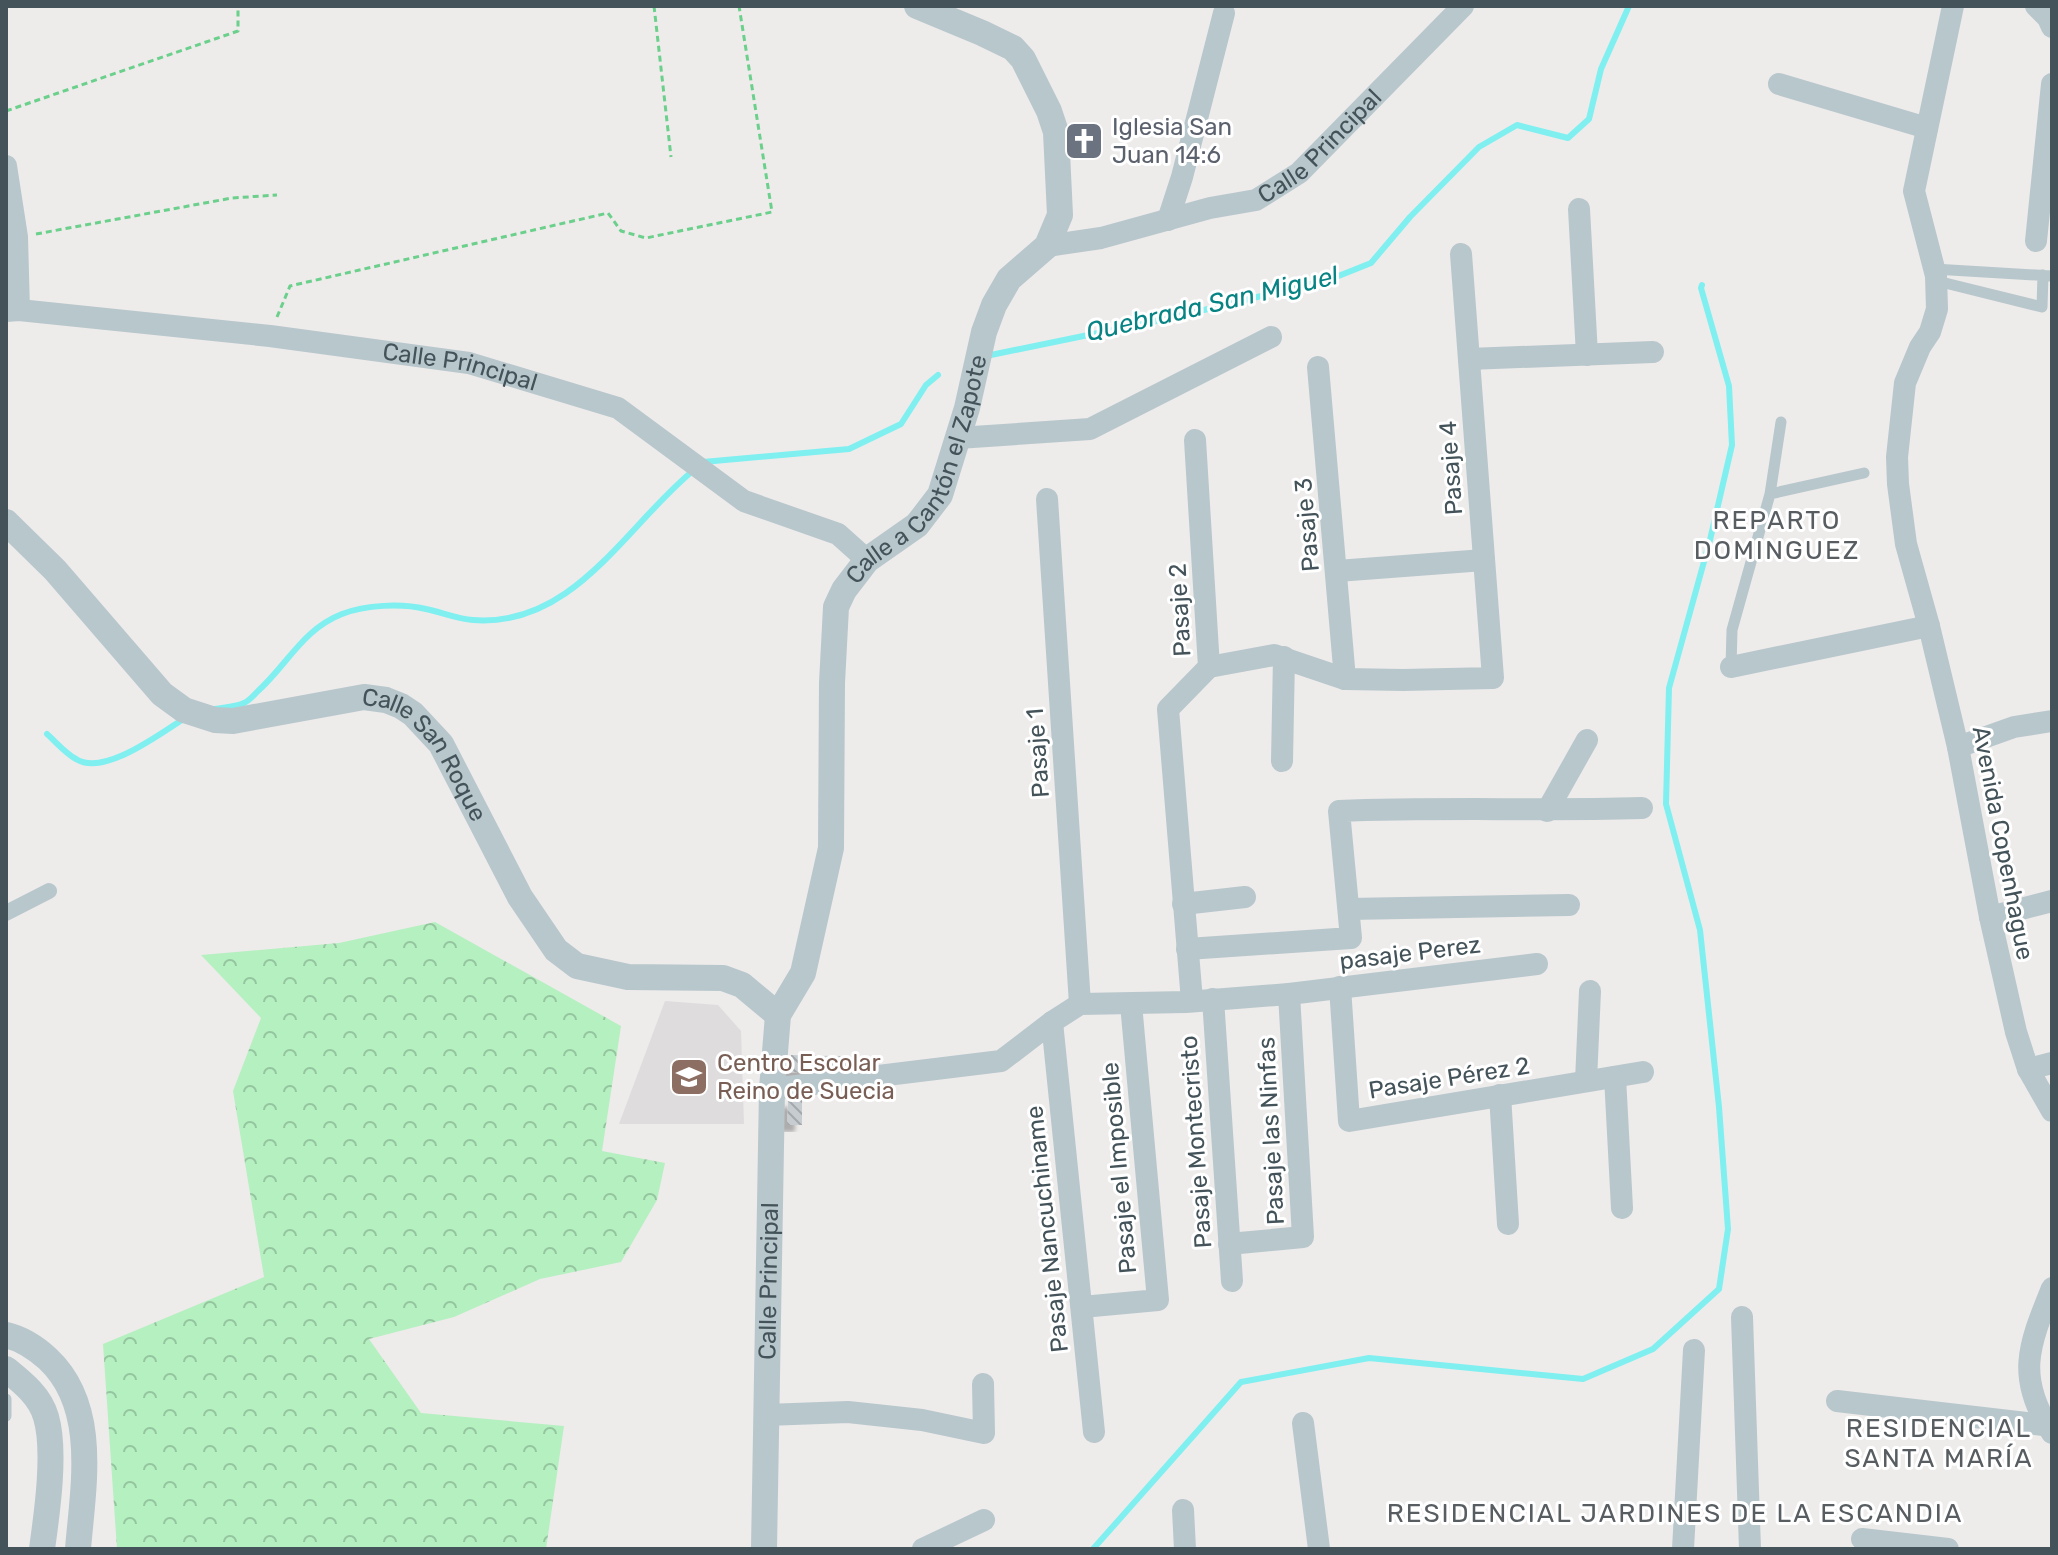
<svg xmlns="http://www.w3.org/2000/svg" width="2058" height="1555" font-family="Rubik,sans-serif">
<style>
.education{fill:#dfdcde}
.forest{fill:url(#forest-crowns)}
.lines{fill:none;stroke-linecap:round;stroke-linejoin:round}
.stream{stroke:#7feff0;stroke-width:6}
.building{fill:url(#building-back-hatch);filter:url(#shadow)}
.path{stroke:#6bd08b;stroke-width:3;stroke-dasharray:6 4;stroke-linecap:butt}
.service{stroke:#b8c7cc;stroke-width:11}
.pedestrian{stroke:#b8c7cc;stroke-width:16}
.minor{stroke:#b8c7cc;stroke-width:22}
.tertiary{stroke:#b8c7cc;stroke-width:26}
.labels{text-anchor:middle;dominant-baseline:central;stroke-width:6;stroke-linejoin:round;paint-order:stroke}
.worship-label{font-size:24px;fill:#5b616d;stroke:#fff;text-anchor:start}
.street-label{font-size:24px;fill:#435359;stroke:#fff}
.education-label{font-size:24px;fill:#785e54;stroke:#fff;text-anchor:start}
.water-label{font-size:26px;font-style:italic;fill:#078384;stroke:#fff}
.neighbourhood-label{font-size:26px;letter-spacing:2px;fill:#585d61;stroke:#fff}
</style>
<defs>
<pattern id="forest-crowns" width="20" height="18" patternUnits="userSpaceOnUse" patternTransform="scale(2)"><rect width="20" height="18" fill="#b5f0c0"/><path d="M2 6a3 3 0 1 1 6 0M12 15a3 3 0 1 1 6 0" fill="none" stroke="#95c59f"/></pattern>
<pattern id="building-back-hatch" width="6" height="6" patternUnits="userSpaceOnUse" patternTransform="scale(2)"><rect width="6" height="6" fill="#c7ccd1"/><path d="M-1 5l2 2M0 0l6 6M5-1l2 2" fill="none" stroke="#a3a8ad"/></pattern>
<filter id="shadow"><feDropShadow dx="-7" dy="7" stdDeviation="2" flood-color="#0004"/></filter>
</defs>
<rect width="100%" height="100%" fill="#eeebeb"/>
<path class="education" d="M665,1001L718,1005L741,1031L744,1124H619Z"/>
<path class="forest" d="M435,922L621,1026L602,1151L665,1163L657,1200L621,1262L540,1279L454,1317L369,1339L421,1413L564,1426L546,1549H117L103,1344L264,1277L233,1091L261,1018L201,955L339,943Z"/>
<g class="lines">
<path class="stream" d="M986,356L1171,318L1331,279L1371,263L1410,217L1479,147L1517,125L1568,138L1589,119L1601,69L1629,6
M703,462L849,449L901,424L926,385L938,375
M215,709C224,707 236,707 244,703C249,701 254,695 258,691C287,665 303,629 342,614C365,605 401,603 426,609C441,612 457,619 473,620C574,628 626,525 695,469
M47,734C56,742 65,753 76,759C104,777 161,733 185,718
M1093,1549L1241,1382L1369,1358L1583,1379L1653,1349L1719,1289L1728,1229L1719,1107L1700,930L1666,804L1669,688L1710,540L1732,445L1729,386L1701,288L1702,285"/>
</g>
<path class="building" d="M791,1055L870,1057L869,1063L789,1073Z
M802,1099V1125H787L788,1101Z"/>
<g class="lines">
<path class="path" d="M654,6L671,157
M6,111L238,31V6
M36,234L232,198L277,195
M277,317L290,286L608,213L621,231L646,238L772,212L739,6"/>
<path class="service" d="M1934,269L2052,276
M1937,281L2042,307L2043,275
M1770,494L1864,473
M1731,667L1732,630L1770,494L1781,422
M6,1399V1416"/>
<path class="pedestrian" d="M6,913L49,891"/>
<g class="minor">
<path d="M1953,6L1914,191L1936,276L1937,309L1930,332L1920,347L1905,383L1897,457L1898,484L1906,544L1929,626L1958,747L1990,917L2016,1032L2028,1069L2052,1111"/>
<path d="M2036,6L2048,18L2052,27"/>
<path d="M1779,84L1927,128"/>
<path d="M6,166L17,237L19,310"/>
<path d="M1579,209L1587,355"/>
<path d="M1168,220L1182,177L1224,13"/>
<path d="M2036,241L2052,84"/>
<path id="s1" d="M1047,246L1101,238L1210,208L1256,200L1299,173L1463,6"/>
<path id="s2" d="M6,311L19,310L270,336L469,363L618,408L744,501L838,534L867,560"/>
<path d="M1469,359L1653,352"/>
<path d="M1318,367L1345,679"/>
<path d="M958,438L1090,429L1271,337"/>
<path d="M1047,499L1080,1004"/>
<path d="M1337,571L1484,560"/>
<path d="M1209,667L1274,655L1345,679L1403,680L1493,678L1461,254"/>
<path d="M1731,667L1929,626"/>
<path d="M1958,747L2014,727L2052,721"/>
<path d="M1282,761L1284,657"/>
<path d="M1547,811L1587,740"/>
<path d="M1183,904L1245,897"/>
<path d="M1349,909L1569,905"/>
<path d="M1990,917L2052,901"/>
<path d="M1187,949L1351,938L1339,811C1440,807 1541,811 1642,808"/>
<path d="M1340,987L1349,1121L1643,1072"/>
<path d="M1213,999L1232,1281"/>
<path d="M1192,1001L1168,709L1209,667L1195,440"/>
<path d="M1052,1022L1094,1432"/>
<path d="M2028,1069L2052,1063"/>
<path d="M1615,1077L1622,1208"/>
<path d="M1586,1081L1590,991"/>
<path d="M772,1089L1001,1061L1052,1022L1080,1004L1186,1002L1289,994L1537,964"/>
<path d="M1500,1095L1508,1224"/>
<path d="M1229,1244L1303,1237L1289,994"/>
<path d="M2052,1288C2029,1345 2015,1377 2052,1433"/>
<path d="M1082,1307L1158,1300L1131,1004"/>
<path d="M1742,1317L1750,1549"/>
<path d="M1837,1401L2052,1426"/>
<path d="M766,1415L848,1412L922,1420L984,1433L983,1384"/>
<path d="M1303,1423L1319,1549"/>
<path d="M1183,1510L1185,1549"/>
<path d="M1862,1539L1948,1549"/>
<path d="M923,1549L984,1520"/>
<path d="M1683,1549L1694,1350"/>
</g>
<g class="tertiary">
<path id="s3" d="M6,522L55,570L162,694L184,710L215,720L233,721L364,697L386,700L401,706L413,714L441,744L520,897L556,950L577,966L628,977L723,978L742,985L778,1015"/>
<path d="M6,1335C23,1339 36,1348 48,1359C99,1407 83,1487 78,1549"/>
<path d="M6,1369C22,1382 40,1396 46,1417C56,1451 47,1513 42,1549"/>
<path id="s4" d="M764,1549L772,1089L778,1015L803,973L831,848L832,683L836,607L844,590L867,560L917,525L940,495L967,408L984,332L994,305L1009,279L1047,246L1060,215L1056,132L1049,111L1023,59L1013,48L982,33L917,6"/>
</g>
</g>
<defs>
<symbol id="church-square" viewBox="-11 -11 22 22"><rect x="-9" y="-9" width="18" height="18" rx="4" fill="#6b7280" stroke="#fff"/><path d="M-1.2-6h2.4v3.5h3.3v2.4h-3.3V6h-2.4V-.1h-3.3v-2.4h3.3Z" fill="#fff"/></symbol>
<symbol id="school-square" viewBox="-11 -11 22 22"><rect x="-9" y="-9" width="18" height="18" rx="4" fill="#8d6e63" stroke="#fff"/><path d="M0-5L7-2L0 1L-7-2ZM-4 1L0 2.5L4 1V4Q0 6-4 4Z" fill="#fff"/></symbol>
</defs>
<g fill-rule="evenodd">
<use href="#church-square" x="1062" y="119" width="44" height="44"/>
<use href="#school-square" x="667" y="1055" width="44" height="44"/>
</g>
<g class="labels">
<g class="worship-label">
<text x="1112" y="127">Iglesia San<tspan x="1112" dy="28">Juan 14:6</tspan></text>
</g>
<g class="street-label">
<text stroke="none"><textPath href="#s1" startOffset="298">Calle Principal</textPath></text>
<text stroke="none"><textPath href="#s2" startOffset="458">Calle Principal</textPath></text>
<text stroke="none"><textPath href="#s4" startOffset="1118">Calle a Cantón el Zapote</textPath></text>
<text transform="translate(1451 468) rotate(-94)">Pasaje 4</text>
<text transform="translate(1307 525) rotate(-95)">Pasaje 3</text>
<text transform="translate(1180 610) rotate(-93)">Pasaje 2</text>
<text transform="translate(1038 753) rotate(-94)">Pasaje 1</text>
<text stroke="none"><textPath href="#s3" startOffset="532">Calle San Roque</textPath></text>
<text transform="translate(2003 843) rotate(79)">Avenida Copenhague</text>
<text transform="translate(1410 953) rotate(-7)">pasaje Perez</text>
<text transform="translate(1449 1078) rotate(-9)">Pasaje Pérez 2</text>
<text transform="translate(1271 1131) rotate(-93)">Pasaje las Ninfas</text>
<text transform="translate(1196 1142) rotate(-94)">Pasaje Montecristo</text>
<text transform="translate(1119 1168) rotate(-95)">Pasaje el Imposible</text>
<text transform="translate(1047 1229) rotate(-96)">Pasaje Nancuchiname</text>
<text stroke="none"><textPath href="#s4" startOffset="268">Calle Principal</textPath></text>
</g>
<g class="education-label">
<text x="717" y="1063">Centro Escolar<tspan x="717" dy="28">Reino de Suecia</tspan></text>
</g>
<g class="water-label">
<text transform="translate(1212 304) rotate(-13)">Quebrada San Miguel</text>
</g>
<g class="neighbourhood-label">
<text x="1777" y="520">REPARTO<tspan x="1777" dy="30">DOMINGUEZ</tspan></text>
<text x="1939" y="1428">RESIDENCIAL<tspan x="1939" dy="30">SANTA MARÍA</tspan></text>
<text x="1675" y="1513">RESIDENCIAL JARDINES DE LA ESCANDIA</text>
</g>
</g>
<rect width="2058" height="1555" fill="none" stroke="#435359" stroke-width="16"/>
</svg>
